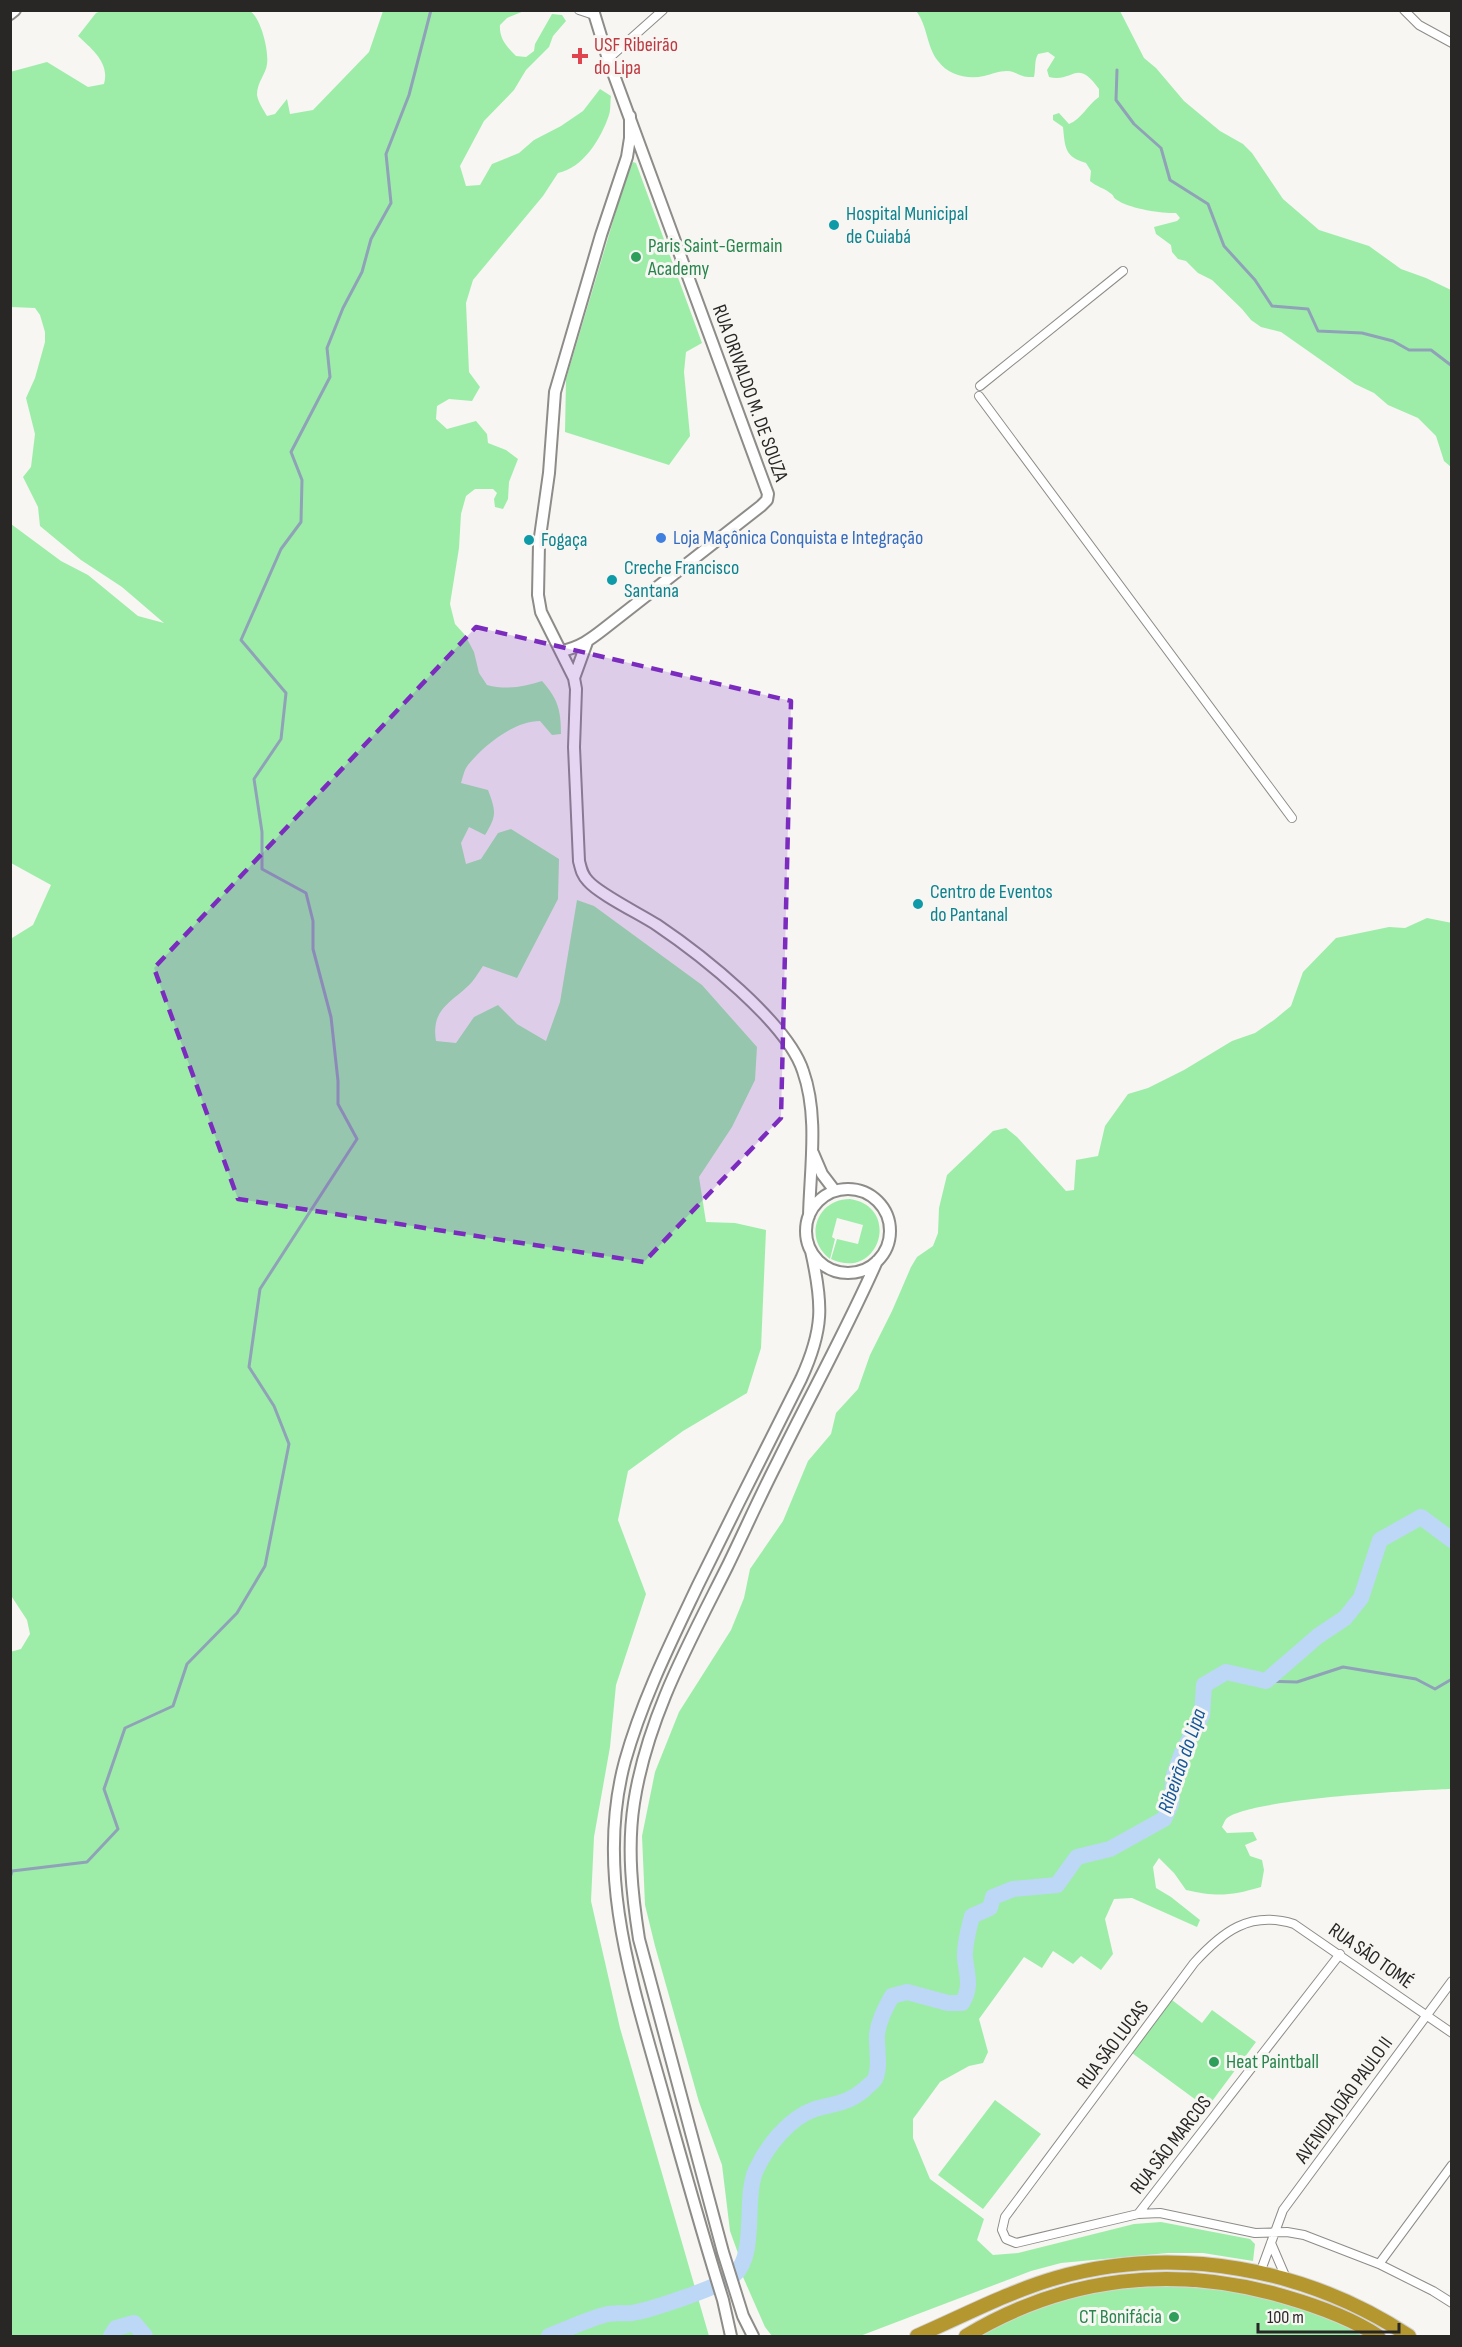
<svg xmlns="http://www.w3.org/2000/svg" width="1462" height="2347" font-family="'Sofia Sans Condensed',sans-serif">
<style>
.green{fill:#9deda9}
.lines{fill:none;stroke-linecap:round;stroke-linejoin:round}
.stream{stroke:#90a2b8;stroke-width:3}
.river{stroke:#bdd7f6;stroke-width:16}
.street-casing{stroke:#8d8c89;stroke-width:10}
.secondary-casing{stroke:#8d8c89;stroke-width:14}
.highway-casing{stroke:#d4d4d4;stroke-width:16}
.street{stroke:#fff;stroke-width:8}
.secondary{stroke:#fff;stroke-width:10}
.highway{stroke:#b5972f;stroke-width:14}
.marked{fill:#7b2cbf;fill-opacity:0.2;stroke:#7b2cbf;stroke-width:4.5;stroke-dasharray:12 8;stroke-linejoin:round}
.health-dot{fill:#e0444e;stroke:#f7f6f3;stroke-width:2}
.culture-dot{fill:#0f9aa8;stroke:#f7f6f3;stroke-width:2}
.leisure-dot{fill:#2e9e5b;stroke:#f7f6f3;stroke-width:2}
.shop-dot{fill:#3f7fe0;stroke:#f7f6f3;stroke-width:2}
.labels{text-anchor:middle;dominant-baseline:central;stroke-width:6;stroke-linejoin:round;paint-order:stroke}
.health-label{font-size:20px;fill:#be3a42;stroke:#f7f6f3;text-anchor:start}
.culture-label{font-size:20px;fill:#0d838f;stroke:#f7f6f3;text-anchor:start}
.leisure-label{font-size:20px;fill:#27864d;stroke:#f7f6f3;text-anchor:start}
.street-label{font-size:20px;fill:#282726;stroke:#f7f6f3}
.shop-label{font-size:20px;fill:#366cbe;stroke:#f7f6f3;text-anchor:start}
.water-label{font-size:21px;font-style:italic;fill:#15589b;stroke:#f7f6f3}
</style>
<rect width="100%" height="100%" fill="#f7f6f3"/>
<path class="green" d="M101,11H250C261,18 269,51 267,64C266,74 257,82 257,95C258,102 264,111 267,116L275,114L287,99L290,114L313,110L369,52L383,11H524L507,18L500,25C499,39 507,47 516,56L526,57L534,51L535,44L552,14L562,15L566,21L553,36L549,47L526,70L514,90L484,121L460,166L466,186L480,185L492,164L519,153L534,140L561,126L583,111L600,89L611,96C610,102 611,109 609,115C601,139 583,168 558,173L543,196L473,280L466,303L469,372L480,387L472,401L449,399L437,406L436,419L447,429L476,421L487,434L488,443L506,450L518,459L509,482L508,499L503,509L495,507L494,499L497,493L493,489H475L466,496L461,514L459,548L450,604L455,624L465,635L474,652L479,673L487,685C506,690 524,687 542,681C558,699 561,710 561,734L552,735L540,721C514,721 484,745 468,765C464,770 463,777 461,783L488,790C496,811 497,816 485,835L469,827L461,843L466,864L481,859L498,833L511,829L559,859L558,899L517,978L483,966C478,973 474,981 468,986C449,1004 431,1010 436,1041L456,1043L474,1017L498,1005L517,1024L546,1041L560,1002L577,900L594,906L702,985L757,1047L755,1080L732,1127L699,1177L706,1222L735,1223L766,1230L761,1348L747,1393L683,1431L628,1471L618,1520L646,1594L616,1685L610,1747L594,1837L591,1901L620,2028L709,2336H11L10,1652L21,1649L30,1634L27,1620L10,1594V937L12,938L33,925L51,885L11,863V524L61,561L88,575L138,616L164,623L122,587L81,560L40,526L38,507L23,477L31,467L35,434L26,398L35,378L45,342V332L40,315L35,308L11,307L10,72L47,62L88,87L104,84C110,63 92,49 78,36L96,13Z
M916,11H1120L1144,58L1156,68L1184,101L1220,131L1243,144L1252,153L1283,199L1319,230L1369,246L1401,269L1426,278L1451,290V467L1444,461L1436,436L1418,418L1388,405L1374,393L1355,384L1281,332L1261,327L1251,320L1242,309L1212,280L1198,273L1186,261L1178,259L1172,252L1171,245L1156,234L1154,227L1177,221L1180,218L1176,213C1162,214 1128,208 1117,200C1111,196 1116,197 1110,193C1104,188 1097,187 1090,181L1091,171L1086,163C1065,157 1065,148 1063,127L1053,120V115L1059,113L1069,124C1082,119 1087,105 1099,97V89C1076,57 1074,83 1049,77L1047,70L1055,57L1048,52L1038,54C1034,61 1036,68 1034,77C1019,78 1017,71 1007,71C999,71 992,74 984,76C968,80 948,75 938,61C926,46 928,26 916,11Z
M633,162L636,163L702,343L686,352L684,372L690,436L669,465L565,432L566,379L628,171Z
M1427,918L1452,923L1451,1789C1417,1790 1245,1799 1226,1819C1225,1820 1222,1827 1222,1827L1227,1833L1253,1832L1257,1840L1245,1845L1250,1856L1262,1860L1264,1870L1261,1887C1230,1896 1217,1897 1186,1890L1174,1873L1159,1858L1153,1867L1156,1888L1171,1897L1200,1920L1197,1927L1132,1898L1114,1899L1105,1919L1113,1954L1101,1970L1081,1956L1073,1964L1053,1951L1042,1968L1024,1957L979,2019L988,2052L983,2063L969,2066L940,2082L913,2119V2138L930,2179L984,2219L977,2240L993,2255L1018,2253L1134,2224L1161,2222L1250,2239L1255,2244L1253,2261L1203,2253H1168L1061,2263L1031,2271L860,2336H772L765,2327L743,2277L739,2256L730,2231L722,2165L699,2102L655,1946L645,1905L642,1836L655,1772L679,1712L731,1630L744,1598L750,1569L783,1521L808,1461L831,1434L836,1413L858,1389L870,1355L892,1311L911,1267L917,1257L933,1246L938,1233L939,1208L947,1175L993,1131L1006,1128L1017,1137L1066,1191L1074,1190L1076,1160L1098,1156L1105,1126L1128,1094L1148,1088L1184,1070L1232,1041L1255,1033L1274,1020L1291,1006L1303,972L1336,938L1389,927L1405,928Z
M850,1199C902,1207 879,1282 831,1259L837,1239L858,1244L863,1225L837,1218L832,1237L835,1239L830,1259C803,1239 816,1199 850,1199Z
M1172,2000L1202,2023L1212,2010L1256,2042L1207,2108L1132,2053Z
M995,2100L1041,2134L983,2209L938,2175Z
M1153,2283C1206,2285 1258,2289 1308,2308C1329,2316 1350,2327 1371,2336H978C1010,2316 1052,2300 1089,2292C1110,2288 1132,2286 1153,2283Z"/>
<g class="lines">
<path class="stream" d="M1117,70L1116,100L1134,124L1161,148L1170,180L1208,204L1224,246L1255,280L1272,306L1308,309L1318,331L1362,333L1393,341L1409,350H1431L1452,366
M1266,1681L1297,1682L1343,1667L1416,1679L1435,1689L1452,1679
M10,1878L12,1871L87,1862L118,1829L104,1789L125,1728L173,1706L187,1664L237,1613L265,1566L289,1444L274,1406L249,1367L260,1289L357,1139L338,1104V1081L331,1017L313,949V921L306,893L262,869V832L254,779L281,739L286,693L241,640L281,549L301,522L302,480L291,452L330,377L327,348L343,308L362,272L371,239L391,203L386,154L409,95L431,10"/>
<path class="river" d="M111,2336L116,2328L134,2323L145,2336
M549,2336C567,2329 586,2320 604,2315C613,2312 623,2314 632,2313C650,2310 721,2287 734,2275C758,2254 743,2198 756,2170C767,2146 789,2118 815,2109C836,2103 847,2104 865,2089C867,2086 873,2083 875,2079C881,2067 876,2047 877,2034C879,2020 885,2008 892,1996L907,1992L948,2003H962C972,1987 967,1976 965,1958C964,1945 969,1928 972,1916L990,1908L993,1897L1013,1889L1057,1885L1077,1857L1110,1849L1164,1819L1171,1804L1174,1775L1182,1753L1202,1715L1204,1685L1226,1672L1266,1681L1318,1636L1345,1618L1361,1598L1380,1540L1421,1517L1452,1540"/>
<defs>
<path id="street" d="M579,10L594,15
M1404,10L1419,25L1452,43
M608,59L663,10
M980,386L1123,271
M979,396L1292,818
M1452,2033L1294,1924C1250,1910 1222,1932 1194,1963L1005,2217L1002,2230L1006,2239L1016,2243L1138,2214L1160,2213L1255,2233L1287,2232L1304,2235L1379,2264L1433,2291L1452,2303
M1138,2214L1340,1954
M1271,2243L1286,2278
M1379,2264L1452,2165
M1260,2273L1283,2210L1452,1981"/>
<path id="secondary" d="M10,14L15,10
M630,116V138L627,157L601,235L555,392L549,473L539,544L538,595L541,612L574,678L576,689L574,747L579,861C581,869 582,875 588,881C599,894 640,914 657,925C700,954 787,1022 803,1071C819,1116 810,1169 809,1216
M561,651C579,648 591,639 605,628L761,506L767,500L768,494L608,59L593,10
M574,678L587,642
M813,1153L822,1174L835,1191
M806 1231a42 42 0 1 1 84 0a42 42 0 1 1-84 0Z
M731,2336L723,2300C702,2233 683,2165 664,2097C634,1989 594,1875 625,1761C642,1700 671,1642 698,1585C732,1516 766,1448 801,1379C824,1329 823,1304 811,1251
M753,2336L743,2316L723,2252L639,1939C632,1894 627,1848 634,1803C647,1718 689,1643 727,1567C744,1532 760,1496 778,1461C811,1394 847,1329 877,1261"/>
<path id="highway" d="M917,2336C963,2316 1008,2292 1056,2278C1176,2244 1306,2268 1409,2336
M966,2336C1065,2276 1175,2264 1286,2297C1317,2306 1351,2318 1378,2336"/>
</defs>
<use href="#street" class="street-casing"/>
<use href="#secondary" class="secondary-casing"/>
<use href="#highway" class="highway-casing"/>
<use href="#street" class="street"/>
<use href="#secondary" class="secondary"/>
<use href="#highway" class="highway"/>
</g>
<path class="marked" d="M476,627L791,701L781,1118L644,1262L238,1199L154,968Z"/>
<path class="health-dot" d="M577 47h6v6h6v6h-6v6h-6v-6h-6v-6h6z"/>
<g class="culture-dot">
<circle cx="834" cy="225" r="6"/>
<circle cx="529" cy="540" r="6"/>
<circle cx="612" cy="580" r="6"/>
<circle cx="918" cy="904" r="6"/>
</g>
<g class="leisure-dot">
<circle cx="636" cy="257" r="6"/>
<circle cx="1214" cy="2062" r="6"/>
<circle cx="1174" cy="2317" r="6"/>
</g>
<circle class="shop-dot" cx="661" cy="538" r="6"/>
<g class="labels">
<g class="health-label">
<text x="594" y="45">USF Ribeirão<tspan x="594" dy="23">do Lipa</tspan></text>
</g>
<g class="culture-label">
<text x="846" y="214">Hospital Municipal<tspan x="846" dy="23">de Cuiabá</tspan></text>
<text x="541" y="540">Fogaça</text>
<text x="624" y="568">Creche Francisco<tspan x="624" dy="23">Santana</tspan></text>
<text x="930" y="892">Centro de Eventos<tspan x="930" dy="23">do Pantanal</tspan></text>
</g>
<g class="leisure-label">
<text x="648" y="246">Paris Saint-Germain<tspan x="648" dy="23">Academy</tspan></text>
<text x="1226" y="2062">Heat Paintball</text>
<text x="1162" y="2317" text-anchor="end">CT Bonifácia</text>
</g>
<g class="street-label">
<text transform="translate(750 393) rotate(70)">RUA ORIVALDO M. DE SOUZA</text>
<text transform="translate(1371 1956) rotate(35)">RUA SÃO TOMÉ</text>
<text transform="translate(1113 2045) rotate(-53)">RUA SÃO LUCAS</text>
<text transform="translate(1344 2100) rotate(-54)">AVENIDA JOÃO PAULO II</text>
<text transform="translate(1171 2145) rotate(-52)">RUA SÃO MARCOS</text>
</g>
<g class="shop-label">
<text x="673" y="538">Loja Maçônica Conquista e Integração</text>
</g>
<g class="water-label">
<text transform="translate(1182 1761) rotate(-71)">Ribeirão do Lipa</text>
</g>
</g>
<rect width="1462" height="2347" fill="none" stroke="#282726" stroke-width="24"/>
<path d="M1258 2323v9h141v-9" fill="none" stroke="#282726" stroke-width="3"/>
<text x="1267" y="2323" font-size="18" fill="#282726" stroke="#f7f6f3" stroke-width="4.5" paint-order="stroke">100 m</text>
</svg>
